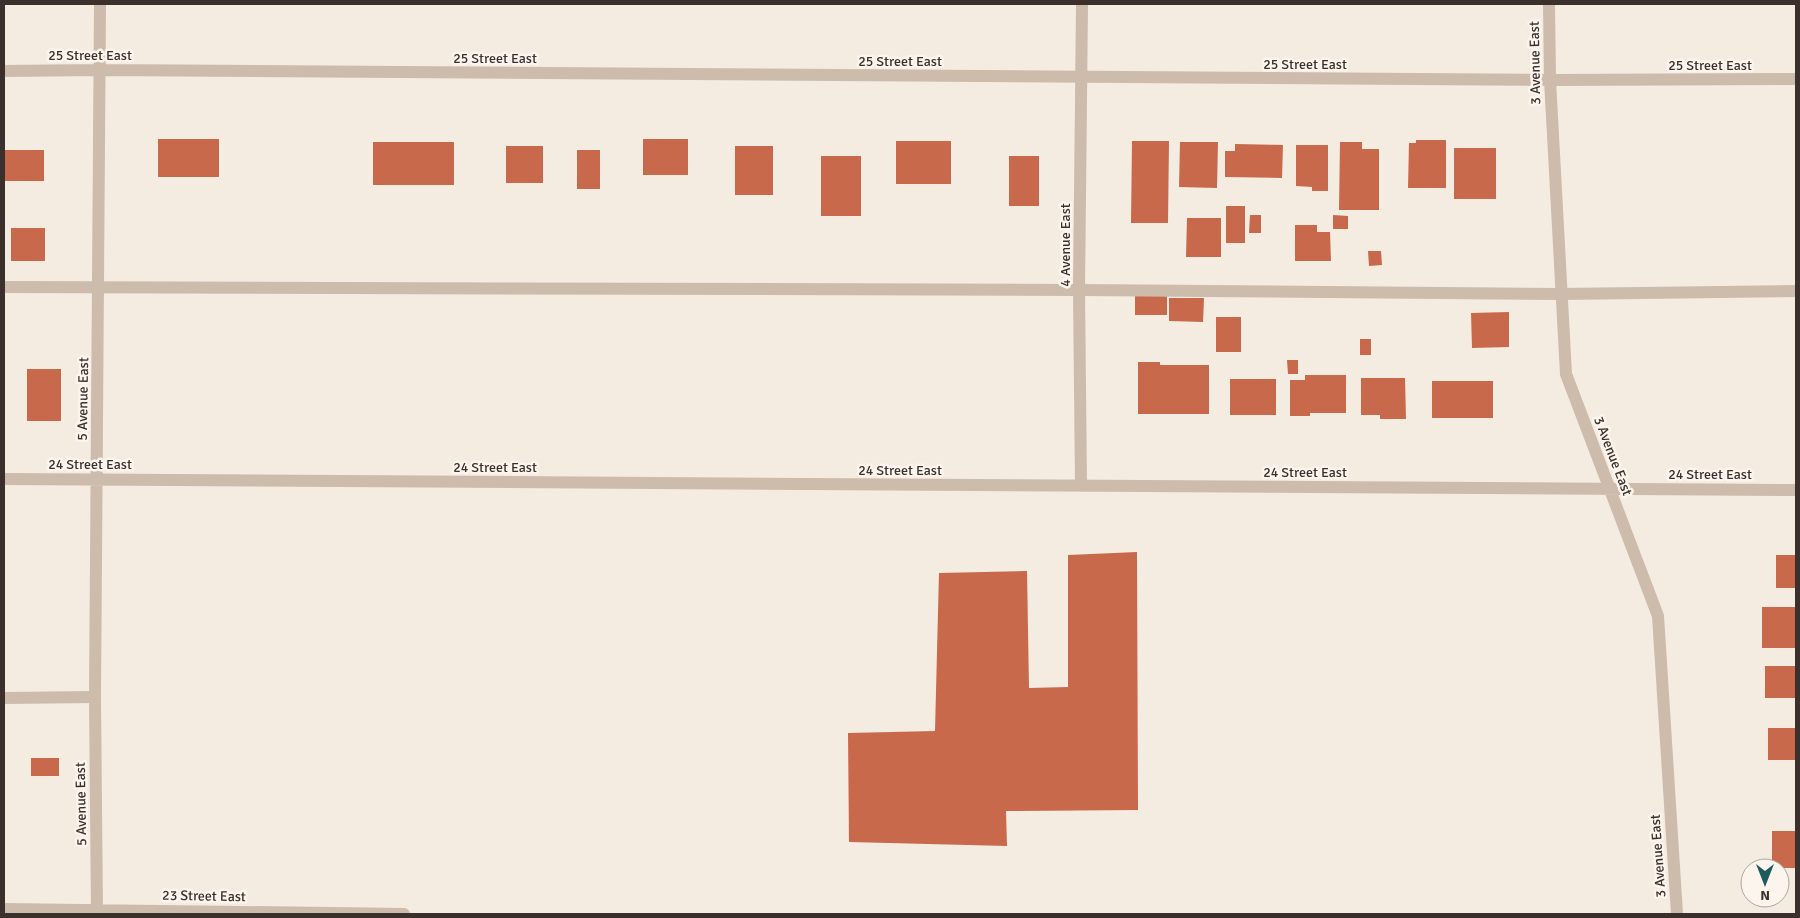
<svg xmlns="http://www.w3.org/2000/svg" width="1800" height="918" font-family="Signika,sans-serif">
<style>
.building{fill:#c8694b}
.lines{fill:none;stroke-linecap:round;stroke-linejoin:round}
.service{stroke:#cdbbac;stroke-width:12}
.minor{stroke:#cdbbac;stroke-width:12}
.labels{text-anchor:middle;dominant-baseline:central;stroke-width:5;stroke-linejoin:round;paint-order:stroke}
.street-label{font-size:14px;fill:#3b302b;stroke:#fbf5ee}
</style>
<rect width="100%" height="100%" fill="#f4ebe1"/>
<path class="building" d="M158,139H219V177H158Z
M643,139H688V175H643Z
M1416,140H1446V188H1408L1409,143H1416Z
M896,141H951V184H896Z
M1132,141H1169L1168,223H1131Z
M373,142H454V185H373Z
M1180,142H1218L1217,188L1179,187Z
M1340,142H1362V149H1379V210H1339Z
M1235,144L1283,145L1282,178L1225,177V151H1235Z
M1296,145H1328V191H1312V187L1296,186Z
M506,146H543V183H506Z
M735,146H773V195H735Z
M1454,148H1496V199H1454Z
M4,150H44V181H4Z
M577,150H600V189H577Z
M821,156H861V216H821Z
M1009,156H1039V206H1009Z
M1226,206H1245V243H1226Z
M1250,215H1261V233H1249Z
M1333,215L1348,216V229H1333Z
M1187,218H1221V257H1186Z
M1295,225H1317V232H1330L1331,261H1295Z
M11,228H45V261H11Z
M1368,251H1381L1382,265L1369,266Z
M1135,293H1167V315H1135Z
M1169,298H1204L1203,322L1169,321Z
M1509,312V347L1472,348L1471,313Z
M1216,317H1241V352H1216Z
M1360,339H1371V355H1360Z
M1287,360H1298V374H1288Z
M1138,362H1160V365H1209V414H1138Z
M27,369H61V421H27Z
M1305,375H1346V413H1310V416H1290V380H1305Z
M1361,378H1405L1406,419H1380V415H1361Z
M1230,379H1276V415H1230Z
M1432,381H1493V418H1432Z
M1137,552L1138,810L1006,811L1007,846L849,842L848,733L935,731L939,573L1027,571L1029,688L1068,687V555Z
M1776,555H1796V588H1776Z
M1762,607H1796V648H1762Z
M1765,666H1796V698H1765Z
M1768,728H1796V760H1768Z
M31,758H59V776H31Z
M1772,831H1796V868H1772Z"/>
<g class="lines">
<path class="service" d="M4,287L1079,290L1561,294L1796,291
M4,698L95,697"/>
<path class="minor" d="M1549,4L1550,80L1566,374L1658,616L1677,914
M4,71L101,70L1550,80L1796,79
M4,479L1796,490
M1081,486L1079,290L1082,4
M4,909L404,914
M97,914L95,697L100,4"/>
</g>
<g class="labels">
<g class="street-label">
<text x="90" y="55">25 Street East</text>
<text x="495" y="58">25 Street East</text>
<text x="900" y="61">25 Street East</text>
<text transform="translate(1535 63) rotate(-91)">3 Avenue East</text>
<text x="1305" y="64">25 Street East</text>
<text x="1710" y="65">25 Street East</text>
<text transform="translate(1065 245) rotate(-90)">4 Avenue East</text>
<text transform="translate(83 399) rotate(-89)">5 Avenue East</text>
<text transform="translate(1613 456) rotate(69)">3 Avenue East</text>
<text x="90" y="464">24 Street East</text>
<text x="495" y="467">24 Street East</text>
<text x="900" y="470">24 Street East</text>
<text x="1305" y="472">24 Street East</text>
<text x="1710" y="474">24 Street East</text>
<text transform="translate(81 804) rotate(-91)">5 Avenue East</text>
<text transform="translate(1658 856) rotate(-94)">3 Avenue East</text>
<text transform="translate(204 896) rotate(1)">23 Street East</text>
</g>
</g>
<rect width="1800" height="918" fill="none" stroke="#3b302b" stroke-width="10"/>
<g transform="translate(1765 883) rotate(180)"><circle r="24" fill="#fbf5ee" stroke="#aea6a0"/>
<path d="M0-4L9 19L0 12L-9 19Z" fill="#1f5a5e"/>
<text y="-8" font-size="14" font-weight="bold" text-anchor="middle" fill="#3b302b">N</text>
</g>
</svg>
